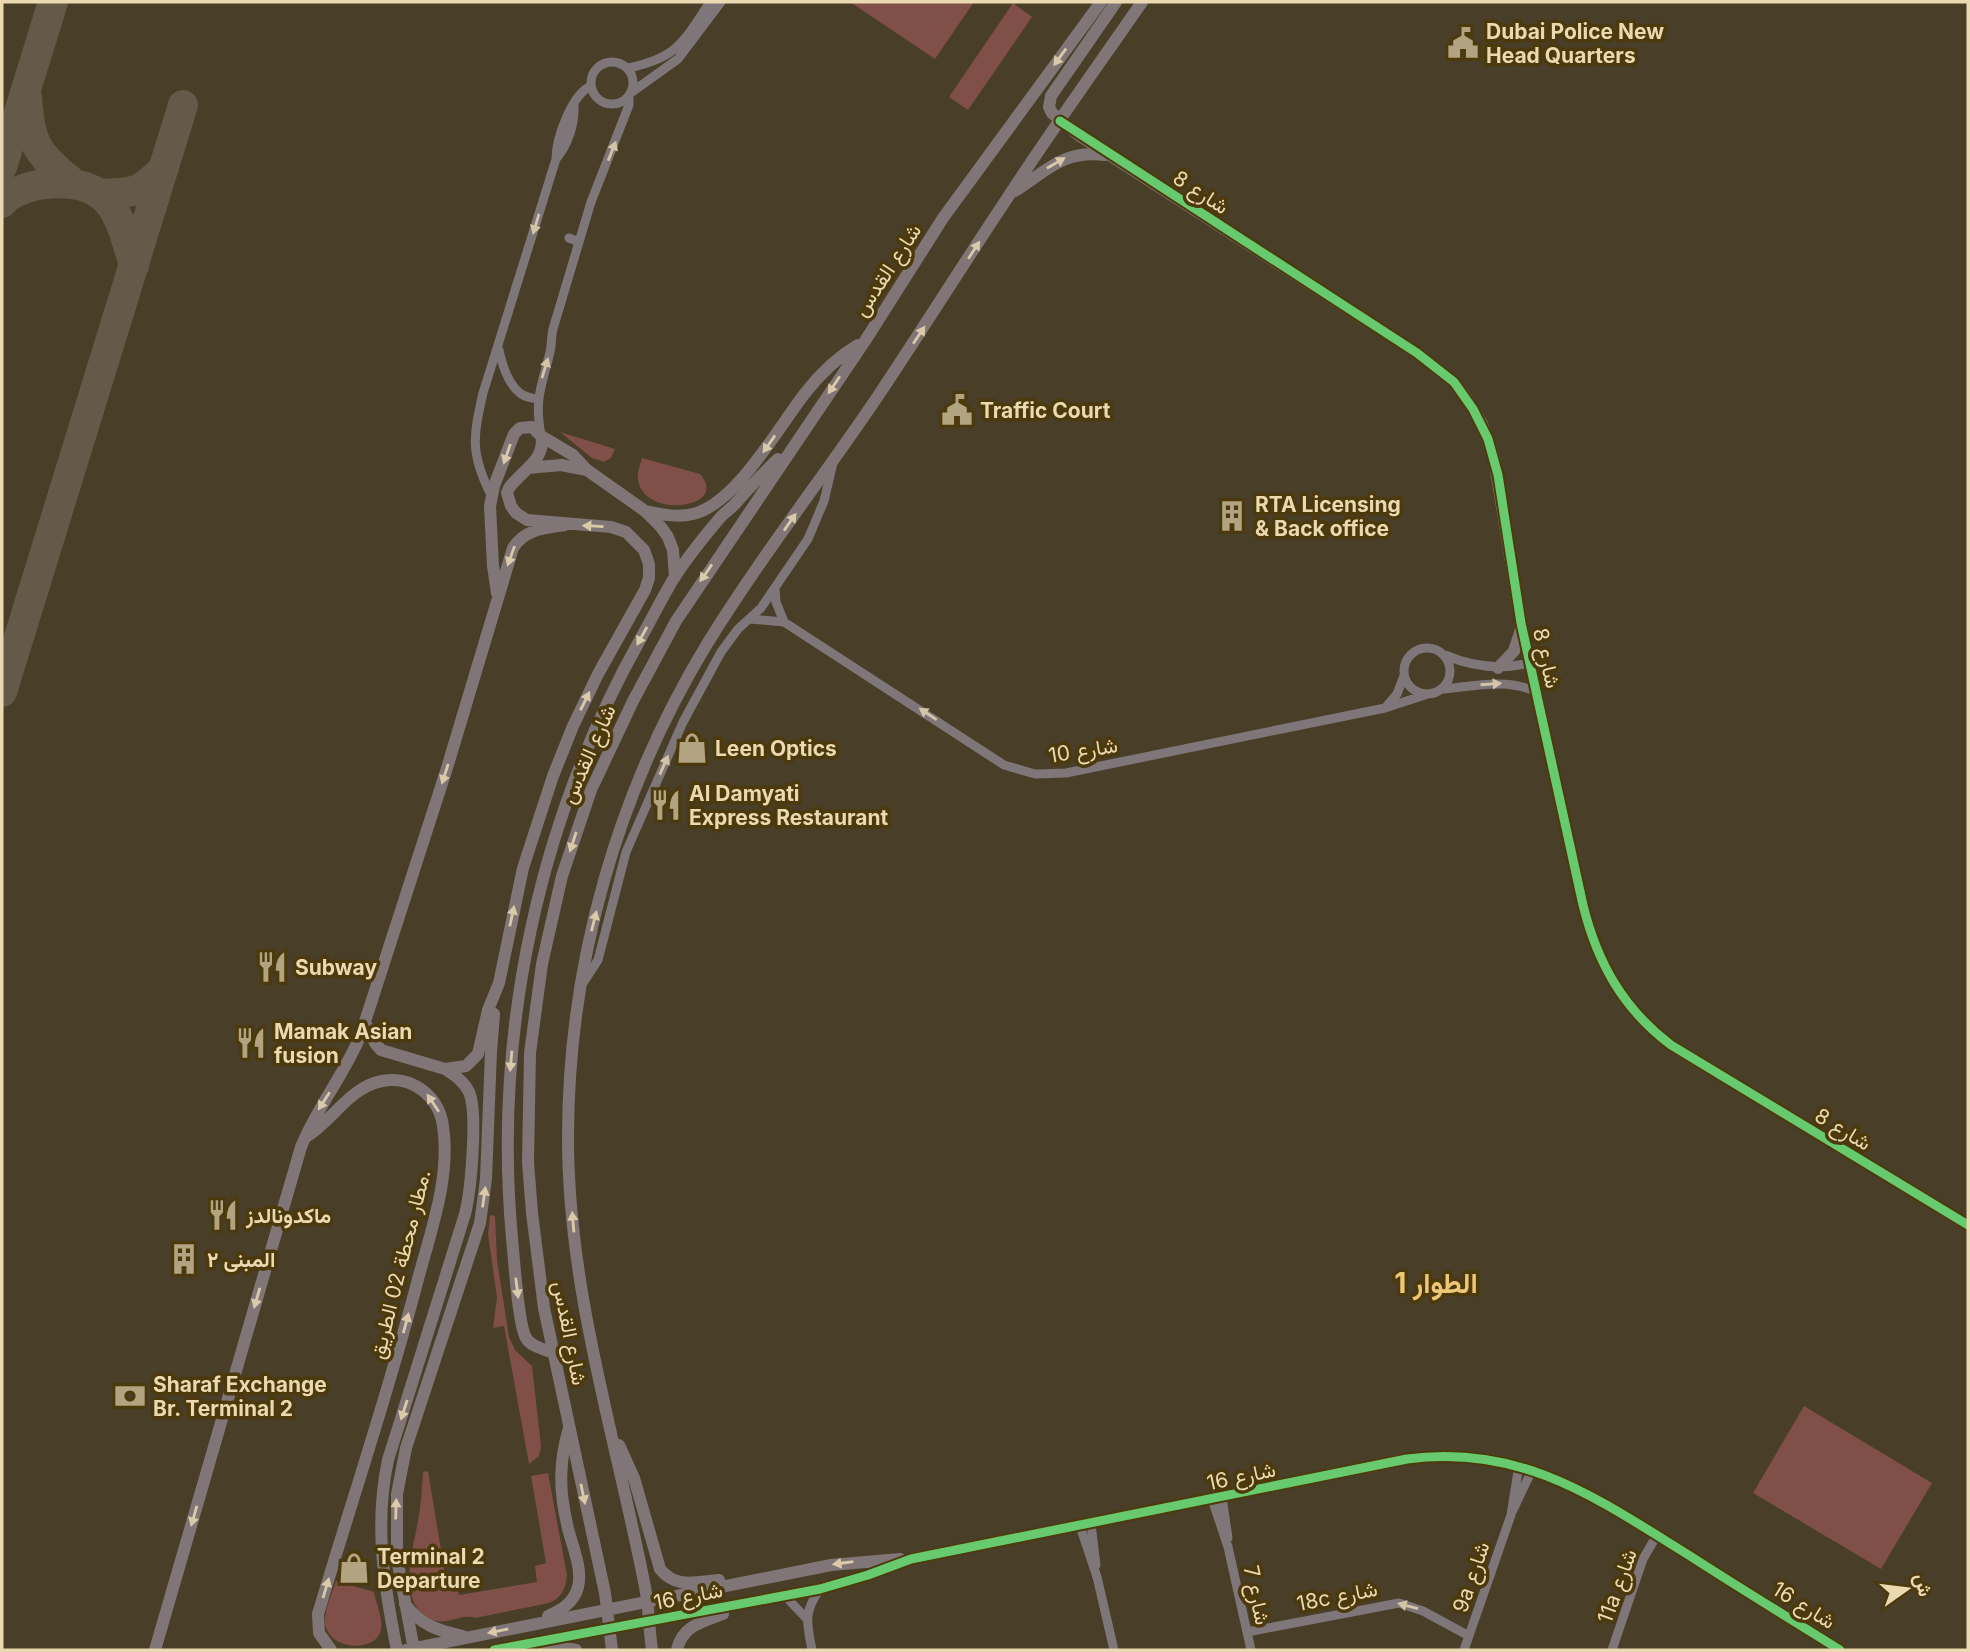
<svg xmlns="http://www.w3.org/2000/svg" width="1970" height="1652" font-family="Inter,Vazirmatn,sans-serif">
<style>
.green{fill:#7f4f48}
.lines{fill:none;stroke-linecap:round;stroke-linejoin:round}
.taxiway{stroke:#645a4a;stroke-width:30}
.street{stroke:#7e7679;stroke-width:9}
.secondary{stroke:#807677;stroke-width:12}
.cycleway-casing{stroke:#4c390c;stroke-width:13}
.cycleway{stroke:#67ca6e;stroke-width:9}
.oneway{fill:#dbcaa9}
.oneway2{fill:#d5c5a7}
.labels{text-anchor:middle;dominant-baseline:central;stroke-width:7;stroke-linejoin:round;paint-order:stroke}
.poi-label{font-size:21px;font-weight:bold;fill:#ebd9b2;stroke:#4c390c;text-anchor:start}
.street-label{font-size:21px;fill:#ebd9b2;stroke:#4c390c}
.district-label{font-size:28px;font-weight:bold;fill:#ecc776;stroke:#4c390c}
</style>
<rect width="100%" height="100%" fill="#493e27"/>
<path class="green" d="M850,2H974L935,59Z
M1013,3L1032,17L968,110L949,97Z
M560,432L615,449L611,458L604,462L592,458Z
M642,458L700,474C731,509 642,520 638,479C637,472 640,465 642,458Z
M490,1215L495,1216L497,1260L509,1337L515,1350L532,1366L541,1446L539,1456L529,1464L504,1326L493,1328L497,1298L488,1234Z
M1804,1406L1932,1483L1881,1569L1753,1493Z
M428,1471L446,1580L455,1579L459,1595L537,1582L535,1566L546,1563L531,1476L548,1473L567,1575C566,1588 562,1598 549,1603L475,1618C461,1613 447,1626 433,1620C395,1606 413,1549 418,1521C421,1505 422,1488 423,1472Z
M336,1581L374,1592C376,1603 383,1618 381,1630C377,1652 329,1652 325,1623C324,1609 332,1594 336,1581Z"/>
<g class="lines">
<path class="taxiway" d="M27,97C30,143 36,153 72,182
M2,167L53,2
M100,194C135,192 139,194 164,168
M2,203C10,192 32,185 46,184C111,178 119,213 134,266
M2,692L183,105"/>
<path class="street" d="M591 83a21 21 0 1 1 42 0a21 21 0 1 1-42 0Z
M628,68C678,58 683,42 710,2
M632,92L678,59L721,2
M556,159C568,145 575,124 574,105
M569,238L579,242
M499,350C502,364 508,384 520,393C524,397 532,398 537,399
M541,435C534,398 542,386 550,352C552,344 551,337 553,329L591,202L629,105V96
M491,495C470,453 473,437 483,393L556,159C556,138 572,94 591,86
M775,588L776,602L784,622
M750,619L784,622L1004,765L1035,774L1066,773L1385,708L1428,694
M1404 671a23 23 0 1 1 46 0a23 23 0 1 1-46 0Z
M1445,655C1473,667 1501,670 1530,663
M1443,689C1475,686 1507,678 1537,692
M1386,707L1397,694L1404,676
M583,983L598,960L626,852L683,722L721,652L738,629L761,608L808,539L824,501L833,463
M1222,1497L1228,1538
M1212,1499L1228,1547L1251,1650
M1513,1510L1532,1470
M1091,1524L1096,1565
M1080,1526L1097,1577L1114,1650
M785,1596L806,1618
M1247,1632L1399,1603L1423,1611L1469,1636
M812,1650C807,1624 803,1612 820,1589
M1464,1650L1511,1515L1519,1465
M1612,1650L1643,1559L1657,1535"/>
<path class="secondary" d="M1116,2L1051,96L1049,107L1052,113L1080,136L1417,353L1454,382L1464,395L1482,424L1494,458L1521,623L1583,905C1597,962 1623,1009 1671,1045L1968,1225
M1015,191C1048,170 1063,150 1105,155
M541,436L573,455L587,470L645,511L661,527L668,537L673,550L675,577
M528,468L561,465L587,470
M645,511C661,514 677,518 693,514C736,504 779,426 806,392C820,374 838,357 858,345
M1498,668L1514,651L1521,630
M365,1022L375,1043L381,1050L445,1069L466,1066L478,1054L488,1010L499,983L523,868L553,776L573,726L598,674L645,590L649,578V564L644,550L626,532L611,527L527,520L516,513L511,506L507,493L509,488C521,471 547,459 541,436L532,427L520,428L514,434L494,486L490,506L493,566L497,593
M306,1137C333,1120 350,1087 382,1081C413,1075 439,1097 443,1126C451,1178 430,1233 417,1283C388,1394 351,1503 318,1614L319,1633L331,1650
M553,1353C544,1349 531,1347 526,1338C518,1324 514,1257 512,1238C493,1031 539,819 641,638C652,618 662,598 674,578C687,558 703,538 719,519C723,514 729,510 734,505C748,489 762,474 778,459
M619,1445L634,1478L660,1569C676,1589 696,1582 719,1580
M405,1604C420,1625 439,1631 463,1636
M548,1616C561,1610 574,1603 578,1587C583,1567 571,1544 567,1524C559,1490 559,1461 569,1428
M543,1644L576,1650
M155,1650L301,1147C317,1107 345,1074 361,1034L447,768L513,548C525,529 544,528 565,525
M397,1650C384,1586 374,1525 388,1460L465,1214C471,1191 478,1112 469,1092C464,1081 454,1075 445,1069
M406,1650L831,1565L900,1559
M414,1650L397,1558V1494L406,1448L480,1223L486,1179L491,1052L494,1014
M494,1650L820,1589L868,1575L911,1559L1407,1459C1521,1444 1595,1497 1687,1554C1738,1587 1789,1618 1840,1650
M612,1650L605,1593L544,1308L532,1213L528,1162L530,1053L542,964L562,876L591,790L633,701L676,621L865,341L943,218L1101,2
M652,1650C649,1629 649,1608 645,1587C616,1438 568,1291 568,1138C568,965 617,792 707,644C760,558 822,479 878,396C922,330 964,263 1008,197C1051,131 1097,67 1142,2
M677,1650C682,1626 702,1622 723,1614"/>
<defs>
<path id="cycleway" d="M1060,121L1417,353L1454,382L1473,409L1488,439L1498,475L1521,623L1583,905C1597,962 1623,1009 1671,1045L1968,1225
M494,1650L820,1589L868,1575L911,1559L1407,1459C1521,1444 1595,1497 1687,1554C1738,1587 1789,1618 1840,1650"/>
</defs>
<use href="#cycleway" class="cycleway-casing"/>
<use href="#cycleway" class="cycleway"/>
</g>
<defs><path id="oneway-solid" d="M-6-.8H1V-3.2L6.5 0L1 3.2V.8H-6Z" transform="scale(1.75)"/></defs>
<g class="oneway">
<use href="#oneway-solid" transform="translate(1060 57) rotate(126)"/>
<use href="#oneway-solid" transform="translate(1056 163) rotate(-30)"/>
<use href="#oneway-solid" transform="translate(974 250) rotate(-57)"/>
<use href="#oneway-solid" transform="translate(919 335) rotate(-56)"/>
<use href="#oneway-solid" transform="translate(834 385) rotate(124)"/>
<use href="#oneway-solid" transform="translate(769 444) rotate(125)"/>
<use href="#oneway-solid" transform="translate(507 454) rotate(109)"/>
<use href="#oneway-solid" transform="translate(790 522) rotate(-55)"/>
<use href="#oneway-solid" transform="translate(593 526) rotate(-177)"/>
<use href="#oneway-solid" transform="translate(511 556) rotate(110)"/>
<use href="#oneway-solid" transform="translate(706 573) rotate(125)"/>
<use href="#oneway-solid" transform="translate(642 636) rotate(119)"/>
<use href="#oneway-solid" transform="translate(585 701) rotate(-64)"/>
<use href="#oneway-solid" transform="translate(445 774) rotate(108)"/>
<use href="#oneway-solid" transform="translate(573 842) rotate(108)"/>
<use href="#oneway-solid" transform="translate(512 916) rotate(-78)"/>
<use href="#oneway-solid" transform="translate(594 921) rotate(-76)"/>
<use href="#oneway-solid" transform="translate(511 1061) rotate(95)"/>
<use href="#oneway-solid" transform="translate(324 1101) rotate(123)"/>
<use href="#oneway-solid" transform="translate(433 1103) rotate(-124)"/>
<use href="#oneway-solid" transform="translate(484 1197) rotate(-82)"/>
<use href="#oneway-solid" transform="translate(573 1222) rotate(-95)"/>
<use href="#oneway-solid" transform="translate(517 1288) rotate(83)"/>
<use href="#oneway-solid" transform="translate(257 1298) rotate(106)"/>
<use href="#oneway-solid" transform="translate(406 1323) rotate(-75)"/>
<use href="#oneway-solid" transform="translate(404 1410) rotate(108)"/>
<use href="#oneway-solid" transform="translate(583 1494) rotate(78)"/>
<use href="#oneway-solid" transform="translate(396 1509) rotate(-88)"/>
<use href="#oneway-solid" transform="translate(194 1516) rotate(106)"/>
<use href="#oneway-solid" transform="translate(843 1563) rotate(172)"/>
<use href="#oneway-solid" transform="translate(326 1588) rotate(-73)"/>
<use href="#oneway-solid" transform="translate(498 1631) rotate(169)"/>
</g>
<g class="oneway2">
<use href="#oneway-solid" transform="translate(612 151) rotate(-68)"/>
<use href="#oneway-solid" transform="translate(536 224) rotate(107)"/>
<use href="#oneway-solid" transform="translate(545 368) rotate(-73)"/>
<use href="#oneway-solid" transform="translate(1491 684) rotate(-4)"/>
<use href="#oneway-solid" transform="translate(928 714) rotate(-146)"/>
<use href="#oneway-solid" transform="translate(664 765) rotate(-66)"/>
<use href="#oneway-solid" transform="translate(1408 1606) rotate(-165)"/>
</g>
<defs>
<symbol id="civic-bare" viewBox="-9 -9 18 18"><path d="M-.6-6.5H3V-4.5H.6V-3L4-1V1h2V6H-6V1h2V-1L-.6-3ZM-1.2 2.5V6h2.4V2.5Z" fill="#b2a381" stroke="#4c390c" stroke-width="2.5" paint-order="stroke"/></symbol>
<symbol id="building-bare" viewBox="-9 -9 18 18"><path d="M-4-6H4V6H1V3H-1V6H-4ZM-2.5-4.3h1.7v1.8h-1.7ZM.8-4.3h1.7v1.8H.8ZM-2.5-1h1.7V.8h-1.7ZM.8-1h1.7V.8H.8Z" fill="#b2a381" stroke="#4c390c" stroke-width="2.5" paint-order="stroke"/></symbol>
<symbol id="shop-bare" viewBox="-9 -9 18 18"><path d="M-5-2.5h2.3a2.7 3.5 0 0 1 5.4 0H5L5.5 6h-11ZM-1.5-2.5h3a1.5 2.3 0 0 0-3 0Z" fill="#b2a381" stroke="#4c390c" stroke-width="2.5" paint-order="stroke"/></symbol>
<symbol id="restaurant-bare" viewBox="-9 -9 18 18"><path d="M-5-6h1v4h1v-4h1v4h1v-4h1v5L-1.5 .5V6h-2V.5L-5-1ZM5-6V6H3V1.5H1.5Q1.5-4 5-6Z" fill="#b2a381" stroke="#4c390c" stroke-width="2.5" paint-order="stroke"/></symbol>
<symbol id="bank-bare" viewBox="-9 -9 18 18"><path d="M-6-4H6V4H-6ZM0-2.3a2.3 2.3 0 1 0 0 4.6a2.3 2.3 0 1 0 0-4.6Z" fill="#b2a381" stroke="#4c390c" stroke-width="2.5" paint-order="stroke"/></symbol>
</defs>
<g fill-rule="evenodd">
<use href="#civic-bare" x="1441" y="21" width="44" height="44"/>
<use href="#civic-bare" x="935" y="388" width="44" height="44"/>
<use href="#building-bare" x="1210" y="494" width="44" height="44"/>
<use href="#shop-bare" x="670" y="726" width="44" height="44"/>
<use href="#restaurant-bare" x="644" y="783" width="44" height="44"/>
<use href="#restaurant-bare" x="250" y="945" width="44" height="44"/>
<use href="#restaurant-bare" x="229" y="1021" width="44" height="44"/>
<use href="#restaurant-bare" x="201" y="1193" width="44" height="44"/>
<use href="#building-bare" x="162" y="1237" width="44" height="44"/>
<use href="#bank-bare" x="108" y="1374" width="44" height="44"/>
<use href="#shop-bare" x="332" y="1546" width="44" height="44"/>
</g>
<g class="labels">
<g class="poi-label">
<text x="1486" y="31">Dubai Police New<tspan x="1486" dy="24">Head Quarters</tspan></text>
<text x="980" y="410">Traffic Court</text>
<text x="1255" y="504">RTA Licensing<tspan x="1255" dy="24">&amp; Back office</tspan></text>
<text x="715" y="748">Leen Optics</text>
<text x="689" y="793">Al Damyati<tspan x="689" dy="24">Express Restaurant</tspan></text>
<text x="295" y="967">Subway</text>
<text x="274" y="1031">Mamak Asian<tspan x="274" dy="24">fusion</tspan></text>
<text x="246" y="1215">ماكدونالدز</text>
<text x="207" y="1259">المبنى ٢</text>
<text x="153" y="1384">Sharaf Exchange<tspan x="153" dy="24">Br. Terminal 2</tspan></text>
<text x="377" y="1556">Terminal 2<tspan x="377" dy="24">Departure</tspan></text>
</g>
<g class="street-label">
<text transform="translate(1201 192) rotate(33)">شارع 8</text>
<text transform="translate(887 270) rotate(-57)">شارع القدس</text>
<text transform="translate(1547 658) rotate(77)">شارع 8</text>
<text transform="translate(1083 750) rotate(-9)">شارع 10</text>
<text transform="translate(588 754) rotate(-66)">شارع القدس</text>
<text transform="translate(1843 1129) rotate(31)">شارع 8</text>
<text transform="translate(400 1264) rotate(-76)">مطار محطة 02 الطريق.</text>
<text transform="translate(570 1333) rotate(79)">شارع القدس</text>
<text transform="translate(1241 1476) rotate(-12)">شارع 16</text>
<text transform="translate(1471 1577) rotate(-71)">9a شارع</text>
<text transform="translate(1617 1586) rotate(-70)">11a شارع</text>
<text transform="translate(1257 1595) rotate(78)">شارع 7</text>
<text transform="translate(688 1596) rotate(-11)">شارع 16</text>
<text transform="translate(1337 1596) rotate(-11)">18c شارع</text>
<text transform="translate(1804 1605) rotate(32)">شارع 16</text>
</g>
<g class="district-label">
<text x="1436" y="1283">الطوار 1</text>
</g>
</g>
<rect width="1970" height="1652" fill="none" stroke="#ebd9b2" stroke-width="7"/>
<g transform="translate(1907 1589) rotate(76)" stroke="#4c390c" stroke-width="5" paint-order="stroke">
<path d="M0-5L12 26L0 18L-12 26Z" fill="#ebd9b2"/>
<text y="-10" font-size="19" font-weight="bold" text-anchor="middle" fill="#ebd9b2">ش</text>
</g>
</svg>
